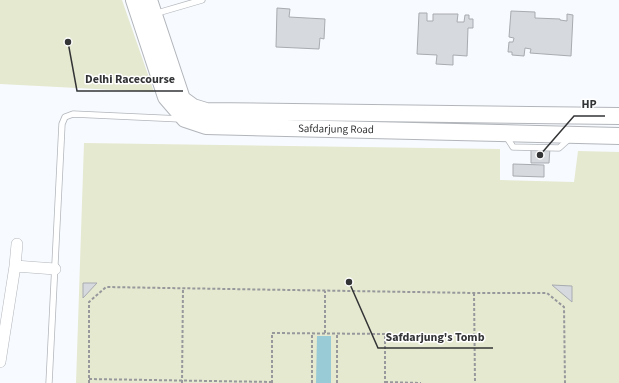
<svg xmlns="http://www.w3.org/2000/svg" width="619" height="383" font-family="'Source Sans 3',sans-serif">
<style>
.green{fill:#e5e9cf}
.water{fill:#99cbd6}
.building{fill:#d6dadf;stroke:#a8abb0}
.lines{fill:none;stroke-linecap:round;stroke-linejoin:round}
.lane-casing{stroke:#b2b6bb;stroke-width:7}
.street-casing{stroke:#b2b6bb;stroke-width:12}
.secondary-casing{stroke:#b2b6bb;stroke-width:18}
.path{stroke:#96989c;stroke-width:2;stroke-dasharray:3 2;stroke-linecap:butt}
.lane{stroke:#fff;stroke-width:5.5}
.street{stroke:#fff;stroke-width:11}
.secondary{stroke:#fff;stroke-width:16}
.labels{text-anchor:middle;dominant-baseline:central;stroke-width:3;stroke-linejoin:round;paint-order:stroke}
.street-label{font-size:11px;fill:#333436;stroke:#fff}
.leader{fill:none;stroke:#333436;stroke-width:1.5}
.callout-dot{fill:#333436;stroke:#fff;stroke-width:1.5}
.callout-label{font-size:12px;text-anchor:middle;font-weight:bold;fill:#333436;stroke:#fff;stroke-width:3;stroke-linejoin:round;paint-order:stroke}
</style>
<rect width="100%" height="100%" fill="#f7faff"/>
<path class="green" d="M0,0H122L154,92L0,84Z
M84,143L500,149V180L574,182L578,151L619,152V383H76Z"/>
<path class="water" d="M317,336H331V383H316Z"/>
<path class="building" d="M277,8L290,9L289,17L325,19L324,39L320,38L319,49L276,47Z
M511,11L535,12V18L560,19V20L567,21V14L573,15L571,56L530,53L531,49L525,48L524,56L512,55V52H508L509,42H513L514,38L509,37Z
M419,13H427V21H433V14H458L457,22H464L465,15H469V19H473V28H468L467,56L453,55V65L436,64L437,55L417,54Z
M531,146L550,147L549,163H531Z
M513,164L544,165V177L513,176Z
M83,283H97L83,298Z
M552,285L572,286V302Z"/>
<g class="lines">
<defs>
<path id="lane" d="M154,14L202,0
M506,136L513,147L559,148L569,139
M49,383L62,124L65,117L73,114L181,119"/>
<path id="street" d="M15,266L17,244
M0,362L15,266L55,269"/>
<path id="secondary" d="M134,0L166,97L185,119L206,126L619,136
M149,0L182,99L193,107L206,111L619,116"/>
</defs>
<use href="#lane" class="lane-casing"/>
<use href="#street" class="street-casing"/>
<use href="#secondary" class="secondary-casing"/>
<path class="path" d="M474,293L475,383
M325,333V291
M89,379L272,382
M385,382L421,383
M89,383V302L106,287L474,293H547L564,307L565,383
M182,383L183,288
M272,383V333L385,334V383
M312,383V333
M337,383V334"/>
<use href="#lane" class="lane"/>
<use href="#street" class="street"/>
<use href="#secondary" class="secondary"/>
</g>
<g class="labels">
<g class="street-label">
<text transform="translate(336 129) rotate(1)">Safdarjung Road</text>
</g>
</g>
<path class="leader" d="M68 42L77 91H183M540 155L574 116H605M349 282L378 348H493"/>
<g class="callout-dot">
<circle cx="68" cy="42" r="4"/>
<circle cx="540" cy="155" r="4"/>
<circle cx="349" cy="282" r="4"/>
</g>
<g class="callout-label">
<text x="130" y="83">Delhi Racecourse</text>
<text x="589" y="108">HP</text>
<text x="435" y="341">Safdarjung's Tomb</text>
</g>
</svg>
